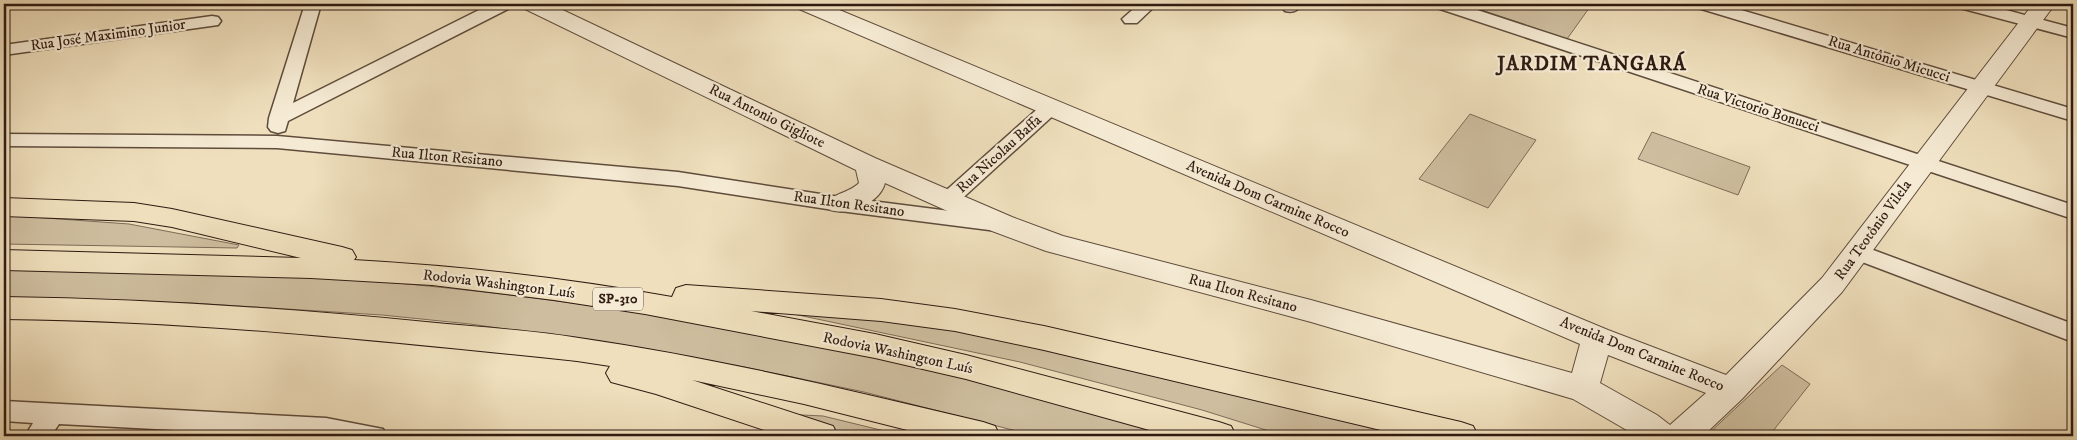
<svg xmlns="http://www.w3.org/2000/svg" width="2077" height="440" font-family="'IM FELL DW Pica',serif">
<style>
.green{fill:#cebe9f;stroke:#7e6c58}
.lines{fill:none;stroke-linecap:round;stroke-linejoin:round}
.minor-casing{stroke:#5f4c3c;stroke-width:3}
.tertiary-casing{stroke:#5f4c3c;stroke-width:2}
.motorway-casing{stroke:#2f1b12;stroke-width:2}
.minor{fill:#f5ead3;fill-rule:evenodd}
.tertiary{fill:#f5ead3;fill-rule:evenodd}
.motorway{fill:#efdfbc;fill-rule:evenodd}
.labels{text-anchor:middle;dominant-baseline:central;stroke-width:4.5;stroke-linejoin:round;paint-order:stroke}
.shield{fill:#f5ead3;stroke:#6a594c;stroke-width:1}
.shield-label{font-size:14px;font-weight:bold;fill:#2f1b12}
.street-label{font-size:15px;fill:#2f1b12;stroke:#f5ead3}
.district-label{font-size:20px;font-weight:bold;letter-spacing:1px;fill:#2f1b12;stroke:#f5ead3}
</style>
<rect width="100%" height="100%" fill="#efdfbc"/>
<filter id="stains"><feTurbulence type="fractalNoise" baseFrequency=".004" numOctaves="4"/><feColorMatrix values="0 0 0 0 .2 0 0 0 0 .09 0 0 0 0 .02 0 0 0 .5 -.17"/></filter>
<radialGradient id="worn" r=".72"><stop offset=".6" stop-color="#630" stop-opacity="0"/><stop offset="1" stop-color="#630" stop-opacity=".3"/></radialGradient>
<path class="green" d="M1463,4H1592L1567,39Z
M1470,114L1536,140L1488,208L1419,179Z
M1652,132L1750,167L1738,195L1638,159Z
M4,215L129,224L239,245L237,248L4,244Z
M4,268C106,268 209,269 310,276C496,289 681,315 863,354C971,377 1077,407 1183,436H1036L864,392L749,368L648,349L470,324L382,315L191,303L4,299Z
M785,308L976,333L1420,436H1285L1202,410L1020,362L784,312Z
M1782,365L1810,384L1769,436H1706Z
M782,414L823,416L905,436H850Z"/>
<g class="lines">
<defs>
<path id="minor" d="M305,4H321L293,103L491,4H512L510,8L288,121L285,131L278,133L271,131L268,127L269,118Z
M1139,4H1157L1137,23H1125L1122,19Z
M1285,4H1302C1298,11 1293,13 1285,11L1282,7Z
M1435,4H1459L2073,205V219L1437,8Z
M1696,4H1721L2073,109V121L1698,8Z
M1958,4H1984L2073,28V38L1960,8Z
M212,16L218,17L221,21L218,25L4,55V45Z
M1050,102L1057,104L1060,108L1057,112L955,205L948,207L941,205L938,200L941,195L1043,104Z
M4,134L277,136L678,172L840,197L997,217L1005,219L1008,224L1005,229L997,231L840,211L678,186L277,148L4,146Z
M1857,244L2073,324V342L1849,257L1846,252L1849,247Z
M4,401L326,418L383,429L387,436H287L59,424L51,436H25L33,423L4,421Z"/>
<path id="tertiary" d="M522,4H550L875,158L1012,217L1063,236L1311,300L1572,373L1580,344L799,9L796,4H825L1608,330L1726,375L1822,278L2033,4H2055L1842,292L1742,399L1703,436H1637L1573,399L1311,322L1046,251L992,231L885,183C880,203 849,216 830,210L826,204C833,193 849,193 859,183L856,170L525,9ZM1608,355L1706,393L1670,425L1657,415L1600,383Z"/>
<path id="motorway" d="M4,198L134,203L172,209L342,247L352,250L356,257L354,260C461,266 567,278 672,297L676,288L686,285L881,299L955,309L1044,326L1461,422L1473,426L1478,436H1406L1044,350L955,331L881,321L751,311L875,334L966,355L1219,422L1231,426L1236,436H1171L966,379L875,358L645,314L554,300L432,285L311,278L4,270V250L301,258L172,227L134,221L4,216Z
M4,297C145,299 285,308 426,322C477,327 529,330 579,338C716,358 849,390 983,422L995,426L1000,436H931L804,404L692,380L833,426L838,436H782L656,394L611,382L606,373L610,366L577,361C386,341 197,321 4,319Z"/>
</defs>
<use href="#minor" class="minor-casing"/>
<use href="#tertiary" class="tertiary-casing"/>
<use href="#motorway" class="motorway-casing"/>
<use href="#minor" class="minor"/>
<use href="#tertiary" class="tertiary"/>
<use href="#motorway" class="motorway"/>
</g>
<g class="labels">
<rect class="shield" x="593" y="287.5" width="50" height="23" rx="4"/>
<g class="shield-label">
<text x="618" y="299">SP-310</text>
</g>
<g class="street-label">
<text transform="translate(108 35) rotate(-8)">Rua José Maximino Junior</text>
<text transform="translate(1889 59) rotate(17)">Rua Antônio Micucci</text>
<text transform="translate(1758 108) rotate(18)">Rua Victorio Bonucci</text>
<text transform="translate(767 116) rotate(26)">Rua Antonio Gigliote</text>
<text transform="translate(999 154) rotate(-42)">Rua Nicolau Baffa</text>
<text transform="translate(447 157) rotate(5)">Rua Ilton Resitano</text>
<text transform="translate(1268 199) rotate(23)">Avenida Dom Carmine Rocco</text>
<text transform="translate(849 204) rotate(8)">Rua Ilton Resitano</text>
<text transform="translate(1873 230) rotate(-54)">Rua Teotônio Vilela</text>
<text transform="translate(499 284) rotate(7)">Rodovia Washington Luís</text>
<text transform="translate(1243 293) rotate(15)">Rua Ilton Resitano</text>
<text transform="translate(898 353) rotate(12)">Rodovia Washington Luís</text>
<text transform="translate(1642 354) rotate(22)">Avenida Dom Carmine Rocco</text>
</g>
<g class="district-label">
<text x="1592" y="64">JARDIM TANGARÁ</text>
</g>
</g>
<rect width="2077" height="440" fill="none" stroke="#efdfbc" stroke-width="20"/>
<rect x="5" y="5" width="2067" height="430" fill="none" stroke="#2f1b12" stroke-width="2.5"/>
<rect x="10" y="10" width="2057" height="420" fill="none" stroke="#2f1b12"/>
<rect width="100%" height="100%" filter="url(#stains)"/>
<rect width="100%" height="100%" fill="url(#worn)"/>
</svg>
